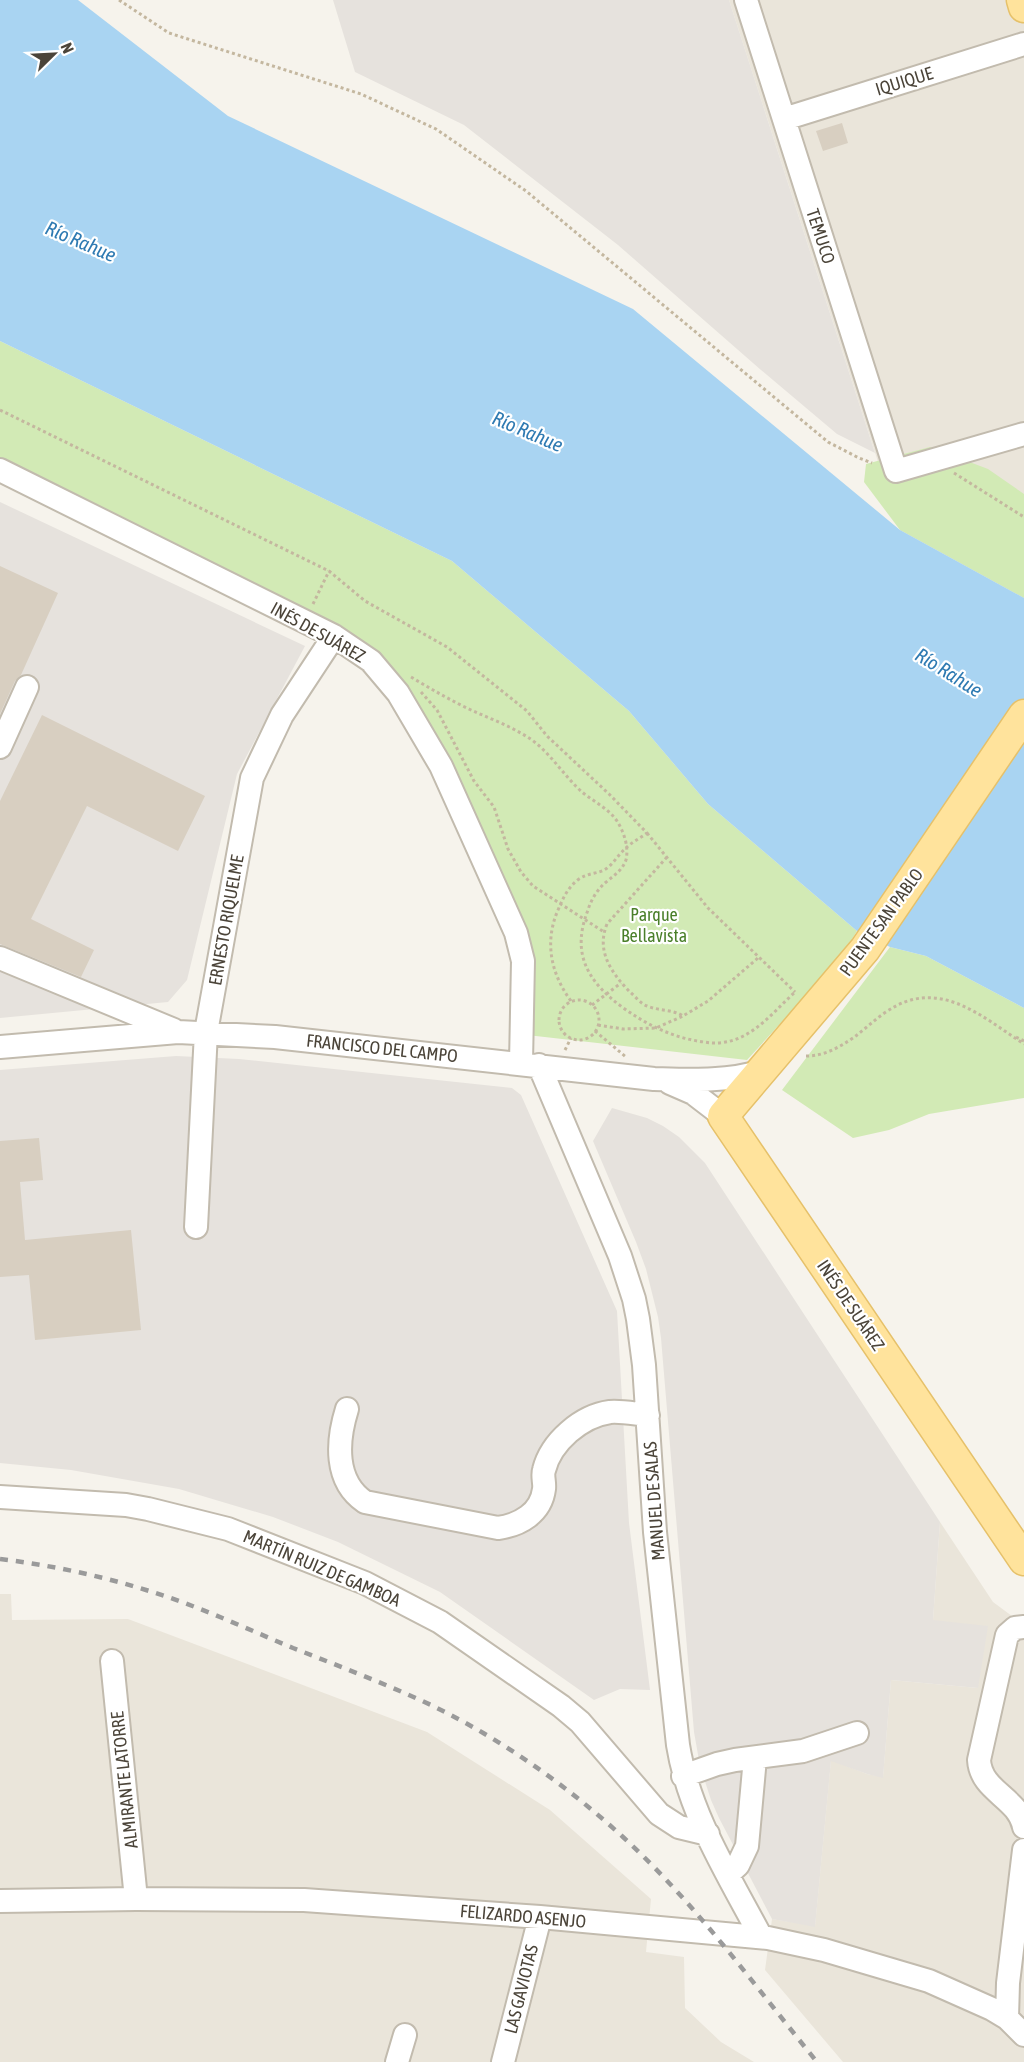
<svg xmlns="http://www.w3.org/2000/svg" width="1024" height="2062" font-family="'Asap Condensed',sans-serif">
<style>
.residential{fill:#eae5da}
.industrial{fill:#e6e2dd}
.green{fill:#d2eab5}
.water{fill:#a9d4f2}
.building{fill:#d8cfc1}
.lines{fill:none;stroke-linecap:round;stroke-linejoin:round}
.minor-casing{stroke:#c2bbae;stroke-width:26}
.major-casing{stroke:#e6c16a;stroke-width:33}
.path{stroke:#c4b79f;stroke-width:3;stroke-dasharray:3 3;stroke-linecap:butt}
.minor{stroke:#fff;stroke-width:22}
.major{stroke:#ffe39c;stroke-width:30}
.rail{stroke:#9a9a9a;stroke-width:4.5;stroke-dasharray:8 8;stroke-linecap:butt}
.labels{text-anchor:middle;dominant-baseline:central;stroke-width:4.5;stroke-linejoin:round;paint-order:stroke}
.street-label{font-size:18px;fill:#4b4439;stroke:#fff}
.park-label{font-size:18px;fill:#4a7f2a;stroke:#fff}
.water-label{font-size:20px;font-style:italic;fill:#2e7ab2;stroke:#fff}
</style>
<rect width="100%" height="100%" fill="#f6f3ec"/>
<path class="residential" d="M729,0H1024V598L900,530Z
M940,1522L993,1602L1024,1625V2062H843L765,1970L772,1919L815,1926L831,1760L867,1774L883,1777L891,1680L978,1688L933,1620Z
M0,1594H11L12,1620L128,1619L427,1732L550,1810L651,1899L646,1952L684,1957L685,2008L721,2042L754,2062H0Z"/>
<path class="industrial" d="M333,0H729L875,453L837,434L761,370L618,245L464,125L355,72Z
M0,502L305,646L237,774L187,980L168,1002L0,1018Z
M176,1056L239,1059L512,1088L521,1095L617,1311L629,1523L650,1690L620,1689L594,1700L440,1592L338,1542L273,1517L179,1489L71,1470L0,1463V1070Z
M612,1108L647,1118L663,1126L679,1137L705,1163L940,1522L933,1620L988,1626L978,1688L891,1680L883,1778L867,1774L831,1761L815,1927L772,1919L719,1818L711,1800L700,1766L694,1732L661,1338L658,1317L646,1269L636,1242L593,1141Z"/>
<path class="green" d="M0,341L452,561L629,711L708,804L857,931L842,956L747,1060L527,1035L530,953L372,658L0,464Z
M930,447L988,469L1024,494V598L900,530L864,482L866,464Z
M890,947L926,956L1024,1008V1098L929,1114L889,1130L853,1138L782,1090Z"/>
<path class="water" d="M0,0H78L228,116L633,309L900,530L1024,598V1008L926,956L890,947L857,931L708,804L629,711L452,561L0,341Z"/>
<path class="building" d="M842,123L848,143L823,151L816,131Z
M0,566L58,593L21,675L15,681L0,714Z
M42,715L205,796L178,851L87,806L31,919L94,950L81,977L0,944V801Z
M39,1138L43,1180L20,1182L25,1240L131,1230L141,1330L35,1340L29,1275L0,1277V1141Z"/>
<g class="lines">
<defs>
<path id="minor" d="M746,0L896,471L1024,434
M784,119L1024,44
M0,470L334,636L371,661L398,693L441,766L516,933L523,961L521,1063
M0,747L27,687
M0,958L174,1030
M0,1047L178,1032L275,1037L654,1079C691,1080 726,1082 763,1071
M539,1065L620,1256L634,1299L638,1319L644,1365L655,1532L678,1745C689,1814 729,1876 761,1937
M670,1083L693,1093L723,1116
M196,1227L206,1032L252,778L282,715L334,636
M347,1409C337,1441 334,1481 365,1502L498,1528C520,1525 541,1513 544,1489C545,1483 542,1476 544,1470C551,1442 581,1416 610,1412C622,1411 636,1414 648,1415
M0,1497L126,1505L148,1509L228,1529L365,1583L440,1622L561,1706L580,1722L659,1814L679,1827L708,1834
M1024,1627L1015,1628L1007,1635L979,1760C981,1792 1018,1797 1024,1827
M112,1661L136,1899
M683,1776L717,1764L735,1760L803,1751L857,1733
M728,1874L738,1865L747,1846L755,1758
M0,1901L136,1899L304,1900L540,1917L768,1938L824,1950L929,1981L992,2009L1007,2018L1024,2035
M1007,2018L1008,1983L1024,1850
M397,2062L405,2035
M503,2062L540,1917"/>
<path id="major" d="M1022,0L1024,7
M1024,715L865,949L723,1116L1024,1560"/>
</defs>
<use href="#minor" class="minor-casing"/>
<use href="#major" class="major-casing"/>
<path class="path" d="M119,0L169,33L361,94L436,129L526,191L828,442L859,458L872,463
M0,410L329,571L365,601L447,647L527,711L547,736L609,794L647,833C639,839 630,843 624,850C618,855 612,866 604,870C596,874 588,873 579,879C568,887 563,898 558,910C544,942 551,974 571,1001
M954,473L1024,517
M313,604L329,571
M411,677C431,689 450,700 471,710C491,719 513,727 532,740C552,755 564,776 582,792C594,802 608,808 617,821C624,832 629,847 626,860C622,871 613,876 605,883C597,890 591,900 588,910C571,953 587,981 622,1007C647,1025 673,1038 704,1042C745,1049 768,1017 795,992
M421,692L437,710L474,781L494,807L508,849L521,872L533,886L604,932
M647,833L708,908L795,992
M667,857L607,924C596,951 611,972 629,991C635,996 641,1004 647,1006C659,1011 672,1009 683,1016L708,1001L758,958
M559 1020a20 20 0 1 1 40 0a20 20 0 1 1-40 0Z
M592,1005L621,983
M598,1025L623,1029L656,1028L683,1016
M595,1031L626,1057
M1016,1037L1024,1041
M565,1050L571,1038
M806,1056C824,1056 838,1048 853,1038C864,1030 874,1020 886,1012C938,976 981,1016 1024,1044"/>
<use href="#minor" class="minor"/>
<use href="#major" class="major"/>
<path class="rail" d="M0,1559C49,1565 98,1575 146,1590C196,1605 245,1628 293,1648C339,1666 386,1684 431,1705C501,1739 565,1784 623,1837C695,1903 755,1986 817,2062"/>
</g>
<g class="labels">
<g class="street-label">
<text transform="translate(904 81) rotate(-17)">IQUIQUE</text>
<text transform="translate(821 236) rotate(72)">TEMUCO</text>
<text transform="translate(318 632) rotate(29)">INÉS DE SUÁREZ</text>
<text transform="translate(226 920) rotate(-80)">ERNESTO RIQUELME</text>
<text transform="translate(881 922) rotate(-54)">PUENTE SAN PABLO</text>
<text transform="translate(382 1048) rotate(6)">FRANCISCO DEL CAMPO</text>
<text transform="translate(851 1305) rotate(56)">INÉS DE SUÁREZ</text>
<text transform="translate(654 1501) rotate(-94)">MANUEL DE SALAS</text>
<text transform="translate(322 1568) rotate(23)">MARTÍN RUIZ DE GAMBOA</text>
<text transform="translate(124 1780) rotate(-96)">ALMIRANTE LATORRE</text>
<text transform="translate(523 1916) rotate(5)">FELIZARDO ASENJO</text>
<text transform="translate(521 1989) rotate(-76)">LAS GAVIOTAS</text>
</g>
<g class="park-label">
<text x="654" y="914">Parque<tspan x="654" dy="21">Bellavista</tspan></text>
</g>
<g class="water-label">
<text transform="translate(81 241) rotate(23)">Río Rahue</text>
<text transform="translate(528 431) rotate(23)">Río Rahue</text>
<text transform="translate(949 672) rotate(32)">Río Rahue</text>
</g>
</g>
<g transform="translate(54 54) rotate(66)" stroke="#ffffff" stroke-width="4.5" paint-order="stroke">
<path d="M0-4.5L10 22L0 15L-10 22Z" fill="#4b4439"/>
<text y="-9" font-size="16" font-weight="bold" text-anchor="middle" fill="#4b4439">N</text>
</g>
</svg>
